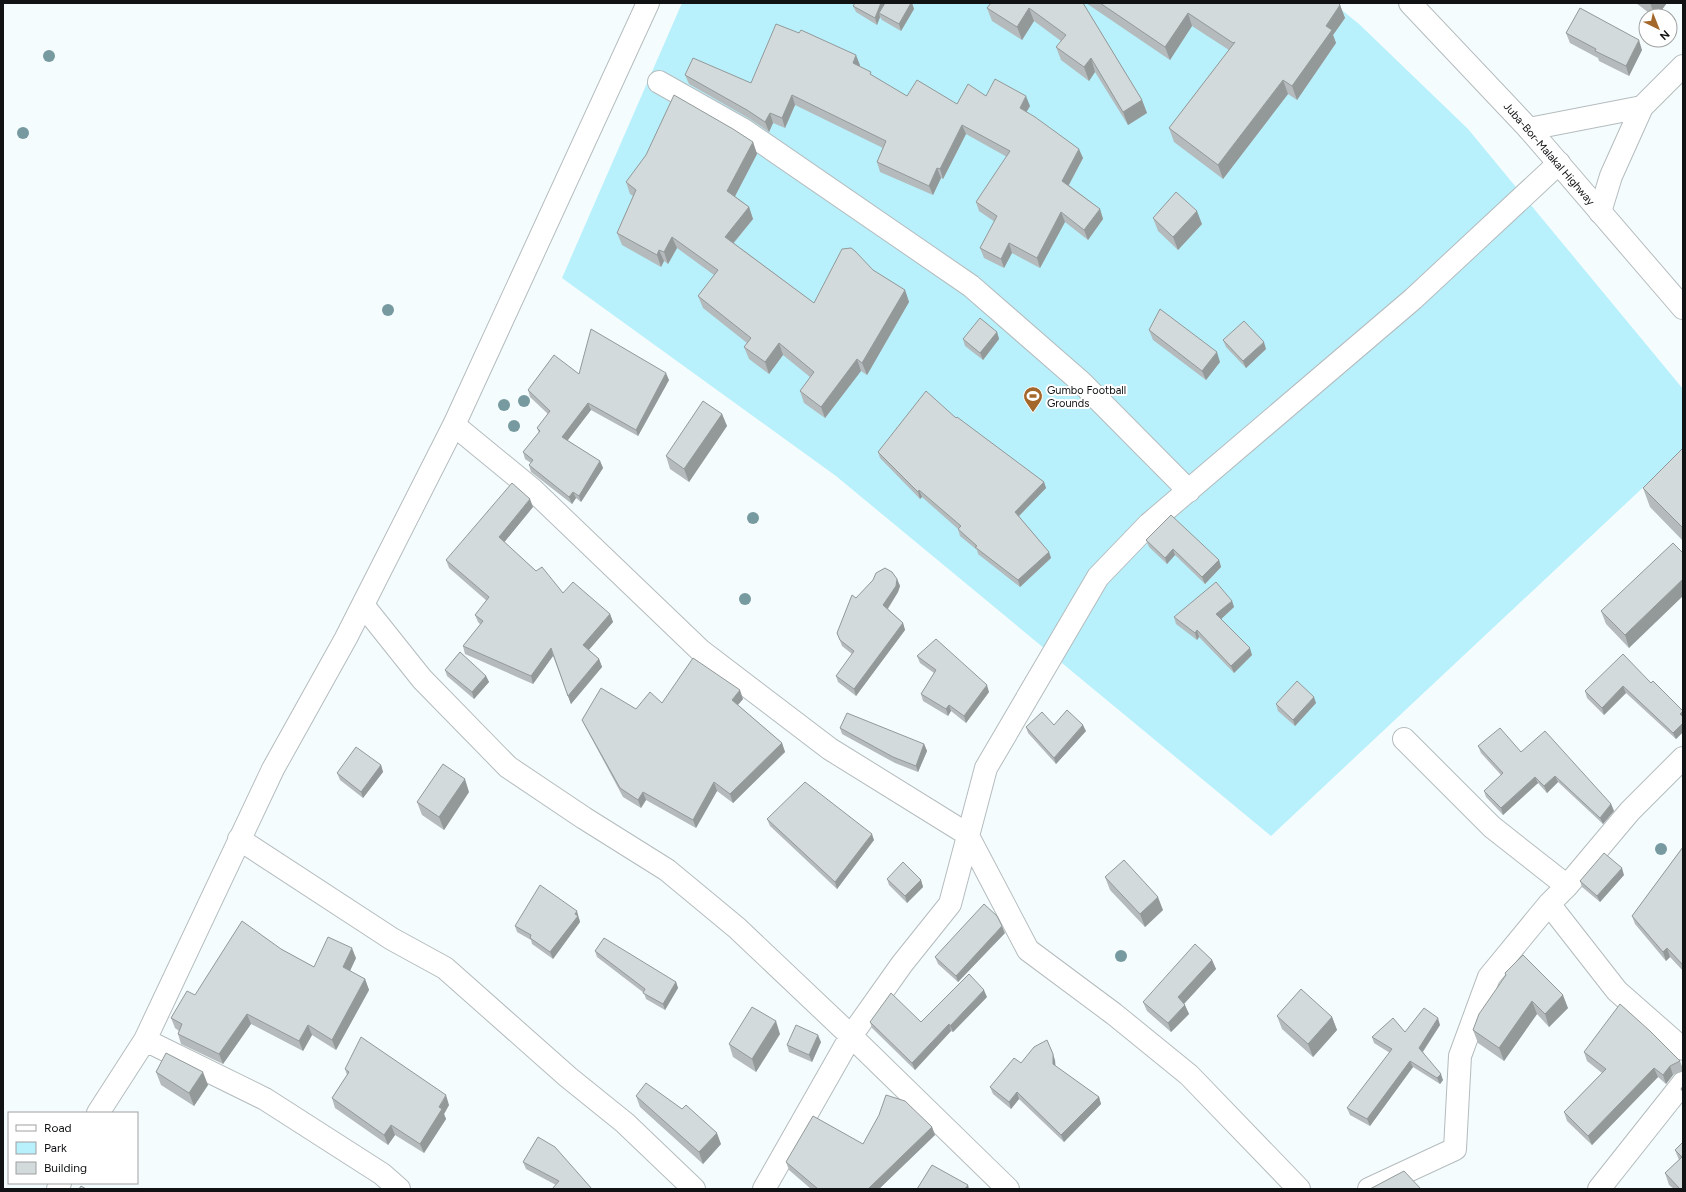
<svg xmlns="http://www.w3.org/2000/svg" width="1686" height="1192" font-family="Figtree,sans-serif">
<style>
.green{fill:#b8f0fc}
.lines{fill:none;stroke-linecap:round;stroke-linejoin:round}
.minor-casing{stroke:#b5bcbe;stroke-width:24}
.major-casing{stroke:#b5bcbe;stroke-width:24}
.minor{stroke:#fff;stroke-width:22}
.major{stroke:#fff;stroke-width:22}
.tree{fill:#769aa0}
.wall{fill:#b5bbbc}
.shaded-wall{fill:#939999}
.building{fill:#d2dadb;stroke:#939999}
.labels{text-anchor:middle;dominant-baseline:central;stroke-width:4;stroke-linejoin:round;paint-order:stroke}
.street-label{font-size:11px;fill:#101213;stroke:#fff}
.poi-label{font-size:11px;fill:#101213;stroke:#fff;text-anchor:start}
</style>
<rect width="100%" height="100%" fill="#f4fcfe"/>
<path class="green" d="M682,3H1333L1359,24L1468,129L1683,389V450L1271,836L836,476L562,278Z"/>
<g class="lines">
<defs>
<path id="minor" d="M659,82L744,130L971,286L1081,382L1189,491
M1529,129L1642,107L1683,66
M1600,212L1611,176L1642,107
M454,425L532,489L700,650L830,749L967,834L1028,950L1114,1014L1189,1075L1299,1189
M363,605L422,679L508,767L584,818L667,870L737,928L851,1036L1008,1189
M1404,739L1492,827L1567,886
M239,839L392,939L445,968L568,1077L625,1123L694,1189
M1549,904L1617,991L1683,1049
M145,1040L265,1099L382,1174L399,1189
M98,1113L145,1040L273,769L346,638L454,425L648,3
M58,1189L60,1183
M764,1189L851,1036L902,964L950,904L986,768L1098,577L1149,524L1413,299L1559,163
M1369,1189L1455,1149L1460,1056L1489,977L1549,904L1567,886L1630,811L1683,758
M1599,1189L1683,1083"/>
<path id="major" d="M1410,3L1529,129L1683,308"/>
</defs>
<use href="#minor" class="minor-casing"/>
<use href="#major" class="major-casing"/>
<use href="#minor" class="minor"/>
<use href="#major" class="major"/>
</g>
<g class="tree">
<circle cx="49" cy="56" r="6"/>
<circle cx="23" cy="133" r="6"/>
<circle cx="388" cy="310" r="6"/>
<circle cx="524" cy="401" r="6"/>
<circle cx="504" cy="405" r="6"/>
<circle cx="514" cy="426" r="6"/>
<circle cx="753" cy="518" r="6"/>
<circle cx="745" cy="599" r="6"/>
<circle cx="1661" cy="849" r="6"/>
<circle cx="1121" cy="956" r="6"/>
</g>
<path class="wall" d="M855,3H912L914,9L901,31L882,20L880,17L877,25L856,12L853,6Z
M1083,3L1142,100L1147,113L1128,125L1095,72L1089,81L1061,60L1056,47L1061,41L1034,21L1022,40L992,21L987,8Z
M1086,3H1338L1340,5L1345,18L1333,35L1336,43L1297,100L1288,94L1223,179L1174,142L1169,128L1229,50L1192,26L1170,60Z
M1636,3H1667L1657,16H1653Z
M1566,33L1642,50L1629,76L1599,61L1598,58L1570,43Z
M860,65L859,66L873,76L907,96L957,104L986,96L1030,106L1026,112L1083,158L1069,185L1100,209L1103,219L1088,240L1065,222L1040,268L1012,253L1004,268L984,258L980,248L995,222L979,211L976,202L1007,157L966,134L943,179L941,178L933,195L880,172L877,162L883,148L795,105L785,128L773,123L769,132L750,119L689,84L685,75L751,83Z
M753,142L757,154L735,196L749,207L753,219L734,243L814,303L873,270L905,290L909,302L867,375L861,371L825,418L804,403L800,391L810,377L783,355L769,374L749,359L744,347L747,343L703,308L698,296L714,275L677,248L668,264L664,261L661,267L622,245L617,233L633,196L630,194L626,182Z
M1153,218L1202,224L1178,250L1158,231Z
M1149,330L1220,362L1206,380L1153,340Z
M997,332L999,339L983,360L965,346L963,339Z
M1223,340L1266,349L1246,368L1226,347Z
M579,374L669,380L638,436L591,410L567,440L600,461L603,468L581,502L576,498L572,504L531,472L529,465L531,463L525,459L523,452L539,433L537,428L548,414L530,397L528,390Z
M722,414L727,426L689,482L670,469L666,456Z
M956,418L1044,482L1046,488L1019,516L1049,552L1051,558L1020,587L978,554L977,550L960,536L958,529L922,497L920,499L880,458L878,452Z
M1683,448V541L1650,507L1643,488Z
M533,507L504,542L536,571L563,593L610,614L613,622L589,650L599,659L602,667L571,704L553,656L533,684L465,654L463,646L481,625L478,622L475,615L487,601L449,568L446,560Z
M1146,540L1219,560L1221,567L1205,584L1175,555L1167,564L1149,547Z
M1683,553L1629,648L1606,624L1601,611Z
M897,579L900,586L898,592L888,609L903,623L905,630L856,696L838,682L836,676L852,654L842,646L837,633L856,598Z
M1232,601L1234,607L1221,619L1252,655L1234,673L1199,637L1197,640L1176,624L1174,617Z
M917,656L989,692L966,723L951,711L948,716L923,701L921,694L934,673L920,663Z
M445,670L486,676L489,682L474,699L447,676Z
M1651,683L1683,711V732L1676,739L1626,693L1604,715L1587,698L1585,691Z
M743,699L738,705L782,743L785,752L733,803L717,791L696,828L646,800L641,808L623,797L586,728L582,720L662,703Z
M1316,703L1295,726L1278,711L1276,704Z
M1054,725L1086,731L1056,764L1028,733L1026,727Z
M840,728L924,744L927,751L918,772L895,763L842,734Z
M1478,746L1521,752L1611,804L1614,811L1603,824L1558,782L1547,793L1538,783L1503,815L1486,797L1484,791L1501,775L1481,753Z
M381,765L383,772L363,798L340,780L337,773Z
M469,792L444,830L422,815L417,802Z
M767,819L874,840L837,889L770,826Z
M1683,847V971L1670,957L1666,961L1635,924L1632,916Z
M1624,875L1600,902L1582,887L1580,881Z
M1105,877L1163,910L1145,927L1110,890Z
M887,879L921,880L923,887L907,903L889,885Z
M579,918L580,922L553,959L532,944L531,940L517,932L515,926Z
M1005,933L958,982L938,964L935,957Z
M281,949L314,967L356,958L350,971L365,979L369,990L336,1050L312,1035L303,1051L251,1024L223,1064L181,1044L178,1034L179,1031L175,1028L171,1018Z
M595,951L676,982L678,988L665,1010L646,999L644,993L597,957Z
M1212,960L1216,969L1184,1004L1189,1014L1171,1032L1147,1011L1143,1002Z
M1505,973L1568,1008L1549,1027L1537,1014L1504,1061L1478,1043L1473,1030L1506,975Z
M987,997L953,1032L951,1031L915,1070L872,1028L870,1022H921Z
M1277,1016L1332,1017L1337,1030L1313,1057L1282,1029Z
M1440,1025L1423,1052L1443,1080L1440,1084L1413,1067L1370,1126L1350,1115L1347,1108L1390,1053L1374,1043L1372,1037L1405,1032Z
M780,1034L756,1072L733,1057L729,1044Z
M821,1042L812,1062L789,1052L787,1045Z
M1584,1052L1680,1061L1683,1069V1071L1673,1075L1666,1084L1658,1077L1592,1145L1567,1121L1564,1112L1602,1073L1587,1061Z
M1055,1060V1066L1099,1097L1101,1104L1064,1142L1019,1099L1011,1109L993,1094L990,1087Z
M345,1069L449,1105L444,1114L446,1119L424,1153L395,1135L388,1145L335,1108L332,1098L347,1075Z
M156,1072L208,1085L194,1106L161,1085Z
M636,1096L721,1144L703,1164L640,1107Z
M932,1127L935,1135L879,1189H811L789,1170L786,1162Z
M1683,1142V1189H1674L1669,1185L1665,1173L1679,1160L1675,1150Z
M523,1162L592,1189L556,1185L526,1169Z"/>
<path class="shaded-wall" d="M881,3H886L879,13L880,17L877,25L875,18Z
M911,3H912L914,9L901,31L899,24Z
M1650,3H1667L1657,16H1655Z
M1340,5L1345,18L1333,35L1336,43L1297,100L1292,86L1326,26Z
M1029,8L1034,21L1022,40L1017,27Z
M1188,13L1192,26L1170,60L1165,47Z
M1639,40L1642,50L1629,76L1626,66Z
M856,55L860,65L857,73L853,63Z
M1091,58L1095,72L1089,81L1084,67Z
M1283,80L1288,94L1223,179L1218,165Z
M792,95L795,105L785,128L782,118Z
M1026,96L1030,106L1023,118L1020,108Z
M1142,100L1147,113L1128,125L1123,112Z
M770,113L773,123L769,132L765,122Z
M962,125L966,134L943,179L940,169Z
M753,142L757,154L732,202L727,191Z
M1079,149L1083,158L1066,190L1062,181Z
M937,168L941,178L933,195L929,186Z
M749,207L753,219L729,248L725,237Z
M1100,209L1103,219L1088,240L1084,230Z
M1197,211L1202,224L1178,250L1173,237Z
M1061,212L1065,222L1040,268L1037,258Z
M672,237L677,248L668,264L664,252Z
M1009,243L1012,253L1004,268L1001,259Z
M659,250L664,261L661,267L657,255Z
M905,290L909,302L867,375L862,363Z
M997,332L999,339L983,360L980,353Z
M1264,342L1266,349L1246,368L1243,361Z
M779,343L783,355L769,374L765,362Z
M1217,352L1220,362L1206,380L1202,371Z
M857,359L861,371L825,418L821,407Z
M666,373L669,380L638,436L636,430Z
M588,403L591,410L565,444L562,437Z
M722,414L727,426L689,482L684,469Z
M600,461L603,468L581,502L579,496Z
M1044,482L1046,488L1017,518L1015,512Z
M919,490L922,497L920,499L918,492Z
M573,492L576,498L572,504L569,497Z
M530,499L533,507L502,545L499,537Z
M1173,549L1175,555L1167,564L1165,558Z
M1049,552L1051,558L1020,587L1018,580Z
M1219,560L1221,567L1205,584L1202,577Z
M897,579L900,586L898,592L886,611L883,605Z
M1683,579V596L1629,648L1625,635Z
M1232,601L1234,607L1219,621L1216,614Z
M610,614L613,622L586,653L583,645Z
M903,623L905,630L856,696L854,689Z
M1197,630L1199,637L1197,640L1195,633Z
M551,648L553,656L533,684L531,676Z
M1250,648L1252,655L1234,673L1231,666Z
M599,659L602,667L571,704L568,696Z
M486,676L489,682L474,699L472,692Z
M987,685L989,692L966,723L964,716Z
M1623,686L1626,693L1604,715L1602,708Z
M740,690L743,699L735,708L732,700Z
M1314,697L1316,703L1295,726L1293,720Z
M949,705L951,711L948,716L946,709Z
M1683,711V720L1680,714Z
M1683,723V732L1676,739L1673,733Z
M1083,725L1086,731L1056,764L1054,758Z
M782,743L785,752L733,803L730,794Z
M924,744L927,751L918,772L916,766Z
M381,765L383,772L363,798L361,792Z
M1555,776L1558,782L1547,793L1544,786Z
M1535,777L1538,783L1503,815L1501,808Z
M465,779L469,792L444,830L439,817Z
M714,782L717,791L696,828L693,820Z
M643,792L646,800L641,808L638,800Z
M1611,804L1614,811L1603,824L1600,818Z
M872,834L874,840L837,889L835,882Z
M1622,868L1624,875L1600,902L1597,896Z
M921,880L923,887L907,903L905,896Z
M1158,897L1163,910L1145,927L1140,914Z
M577,911L580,922L553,959L550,952Z
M1002,926L1005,933L958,982L956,976Z
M352,948L356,958L347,977L343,967Z
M1667,948L1670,957L1666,961L1663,952Z
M1212,960L1216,969L1181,1007L1178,997Z
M365,979L369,990L336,1050L332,1040Z
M676,982L678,988L665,1010L663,1004Z
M984,990L987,997L953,1032L950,1026Z
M1563,995L1568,1008L1549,1027L1545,1014Z
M1532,1001L1537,1014L1504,1061L1499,1048Z
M1185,1005L1189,1014L1171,1032L1168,1023Z
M247,1014L251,1024L223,1064L219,1054Z
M1332,1017L1337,1030L1313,1057L1308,1044Z
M1438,1018L1440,1025L1421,1054L1419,1048Z
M776,1021L780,1034L756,1072L752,1059Z
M949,1024L951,1031L915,1070L912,1063Z
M308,1025L312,1035L303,1051L299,1041Z
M818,1035L821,1042L812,1062L809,1055Z
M1053,1054L1055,1060L1056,1071L1053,1064Z
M1410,1061L1413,1067L1370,1126L1367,1119Z
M1670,1066L1673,1075L1666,1084L1663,1075Z
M1654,1068L1658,1077L1592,1145L1588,1136Z
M203,1072L208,1085L194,1106L189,1093Z
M1441,1074L1443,1080L1440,1084L1437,1078Z
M1017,1092L1019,1099L1011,1109L1009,1102Z
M446,1095L449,1105L444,1114L446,1119L424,1153L420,1144Z
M1099,1097L1101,1104L1064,1142L1061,1135Z
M391,1125L395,1135L388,1145L384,1135Z
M932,1127L935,1135L879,1189H868Z
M717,1133L721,1144L703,1164L699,1152Z
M968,1185L969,1189H965Z"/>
<path class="building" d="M855,3H881L875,18L853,6Z
M885,3H911L899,24L879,13Z
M991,3H1083L1142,100L1123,112L1091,58L1084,67L1056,47L1066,35L1029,8L1017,27L987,8Z
M1100,3H1338L1340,5L1326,26L1332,30L1292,86L1283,80L1218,165L1169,128L1235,42L1233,43L1188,13L1165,47Z
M1580,8L1639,40L1626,66L1595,51L1596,49L1566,33Z
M776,24L799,33L801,30L856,55L853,63L871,72L870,74L907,96L917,80L957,104L968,84L986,96L995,79L1026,96L1020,108L1035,117L1079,149L1062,181L1100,209L1084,230L1061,212L1037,258L1009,243L1001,259L980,248L997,216L976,202L1010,151L962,125L940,169L937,168L929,186L877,162L886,141L792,95L782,118L770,113L765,122L747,110L685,75L693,58L751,83Z
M674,95L733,129L753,142L727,191L749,207L725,237L814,303L842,249L851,248L855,251L873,270L905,290L862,363L857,359L821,407L800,391L814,372L779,343L765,362L744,347L751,338L698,296L718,270L672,237L664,252L659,250L657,255L617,233L636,190L626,182L646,155Z
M1176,192L1197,211L1173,237L1153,218Z
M1160,309L1217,352L1202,371L1149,330Z
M980,318L997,332L980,353L963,339Z
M1244,321L1264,342L1243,361L1223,340Z
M591,329L666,373L636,430L588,403L562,437L600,461L579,496L573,492L569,497L529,465L533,460L523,452L540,431L537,428L550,411L528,390L554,355L579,374Z
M926,391L956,418L957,417L1044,482L1015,512L1049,552L1018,580L975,547L977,546L958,529L961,526L919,490L918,492L878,452Z
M703,401L722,414L684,469L666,456Z
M1683,448V528L1643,488Z
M512,483L530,499L499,537L536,571L542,567L563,593L573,582L610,614L583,645L599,659L568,696L551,648L531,676L463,646L483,621L475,615L489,597L446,560Z
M1171,515L1219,560L1202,577L1173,549L1165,558L1146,540Z
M1673,543L1683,553V579L1625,635L1601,611Z
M885,568L892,572L897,579L896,586L883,605L903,623L854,689L836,676L854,651L840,640L837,633L852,595L856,598L873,580L876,573Z
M1216,582L1232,601L1216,614L1250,648L1231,666L1197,630L1195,633L1174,617Z
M936,639L987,685L964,716L949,705L946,709L921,694L936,670L917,656Z
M460,652L486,676L472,692L445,670Z
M1623,654L1651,683L1653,681L1683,711L1680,714L1683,717V723L1673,733L1623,686L1602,708L1585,691Z
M693,658L740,690L732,700L782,743L730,794L714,782L693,820L643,792L638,800L620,788L582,720L601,688L636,709L650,692L662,703Z
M1297,681L1314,697L1293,720L1276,704Z
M1067,710L1083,725L1054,758L1026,727L1042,712L1054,725Z
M847,713L924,744L916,766L893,757L840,728Z
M1500,728L1521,752L1545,731L1611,804L1600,818L1555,776L1544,786L1535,777L1501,808L1484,791L1503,773L1478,746Z
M356,747L381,765L361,792L337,773Z
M443,764L465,779L439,817L417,802Z
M805,782L872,834L835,882L767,819Z
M1683,847V965L1667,948L1663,952L1632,916Z
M1604,853L1622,868L1597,896L1580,881Z
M1124,860L1158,897L1140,914L1105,877Z
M903,862L921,880L905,896L887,879Z
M540,885L577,911L575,914L578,916L550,952L530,938L531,935L515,926Z
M984,904L997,916L1002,926L956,976L935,957Z
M242,921L281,949L314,967L328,937L352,948L343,967L365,979L332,1040L308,1025L299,1041L247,1014L219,1054L178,1034L182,1024L171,1018L187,991L195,995Z
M604,938L676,982L663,1004L643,993L645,989L595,951Z
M1195,944L1212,960L1178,997L1185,1005L1168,1023L1143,1002Z
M1523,955L1563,995L1545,1014L1532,1001L1499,1048L1473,1030L1479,1014L1506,975L1505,973Z
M969,974L984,990L950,1026L949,1024L912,1063L870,1022L891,993L921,1022Z
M1301,989L1332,1017L1308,1044L1277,1016Z
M1620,1004L1650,1031L1680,1061L1670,1066L1663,1075L1654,1068L1588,1136L1564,1112L1606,1069L1584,1052Z
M752,1007L776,1021L752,1059L729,1044Z
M1424,1008L1438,1018L1419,1048L1441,1074L1437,1078L1410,1061L1367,1119L1347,1108L1392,1049L1372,1037L1393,1018L1405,1032Z
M796,1025L818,1035L809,1055L787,1045Z
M361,1037L446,1095L439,1107L442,1109L420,1144L391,1125L384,1135L332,1098L349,1072L345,1069Z
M1047,1040L1053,1054V1064L1099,1097L1061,1135L1017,1092L1009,1102L990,1087L1014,1058L1021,1063L1034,1047Z
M166,1053L203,1072L189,1093L156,1072Z
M646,1083L682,1109L686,1105L717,1133L699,1152L636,1096Z
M1683,1086V1092L1681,1089Z
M886,1095L905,1101L932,1127L868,1189H818L786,1162L813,1116L863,1144L879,1115Z
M538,1137L555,1147L592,1189H552L559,1181L523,1162Z
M1683,1142V1189H1680L1665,1173L1682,1157L1675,1150Z
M932,1165L968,1185L965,1189H917Z
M1404,1171L1421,1189H1370Z
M81,1186L86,1189H79Z"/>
<defs>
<symbol id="stadium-pin" viewBox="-11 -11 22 30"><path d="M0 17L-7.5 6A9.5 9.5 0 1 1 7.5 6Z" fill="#a4672b" stroke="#fff"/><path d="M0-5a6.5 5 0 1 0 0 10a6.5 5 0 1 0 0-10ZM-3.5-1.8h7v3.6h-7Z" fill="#fff"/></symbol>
</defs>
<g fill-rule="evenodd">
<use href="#stadium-pin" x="1022" y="385" width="22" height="30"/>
</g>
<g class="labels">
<g class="street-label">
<text transform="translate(1549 154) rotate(49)">Juba-Bor-Malakal Highway</text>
</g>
<g class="poi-label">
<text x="1047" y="390">Gumbo Football<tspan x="1047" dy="13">Grounds</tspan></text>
</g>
</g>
<rect width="1686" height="1192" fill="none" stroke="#101213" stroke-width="8"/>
<rect x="8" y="1112" width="130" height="72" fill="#ffffff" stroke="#9fa0a1"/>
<rect x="16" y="1125" width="20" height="6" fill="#ffffff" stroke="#9fa0a1"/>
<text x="44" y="1132" font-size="12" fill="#101213">Road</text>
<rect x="16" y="1142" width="20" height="12" fill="#b8f0fc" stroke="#9fa0a1"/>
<text x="44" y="1152" font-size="12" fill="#101213">Park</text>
<rect x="16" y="1162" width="20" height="12" fill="#d2dadb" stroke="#9fa0a1"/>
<text x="44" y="1172" font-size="12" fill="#101213">Building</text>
<g transform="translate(1658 28) rotate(137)"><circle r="19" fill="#ffffff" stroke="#9fa0a1"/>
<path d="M0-3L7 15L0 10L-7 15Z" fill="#a4672b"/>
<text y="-6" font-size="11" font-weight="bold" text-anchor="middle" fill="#101213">N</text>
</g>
</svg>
